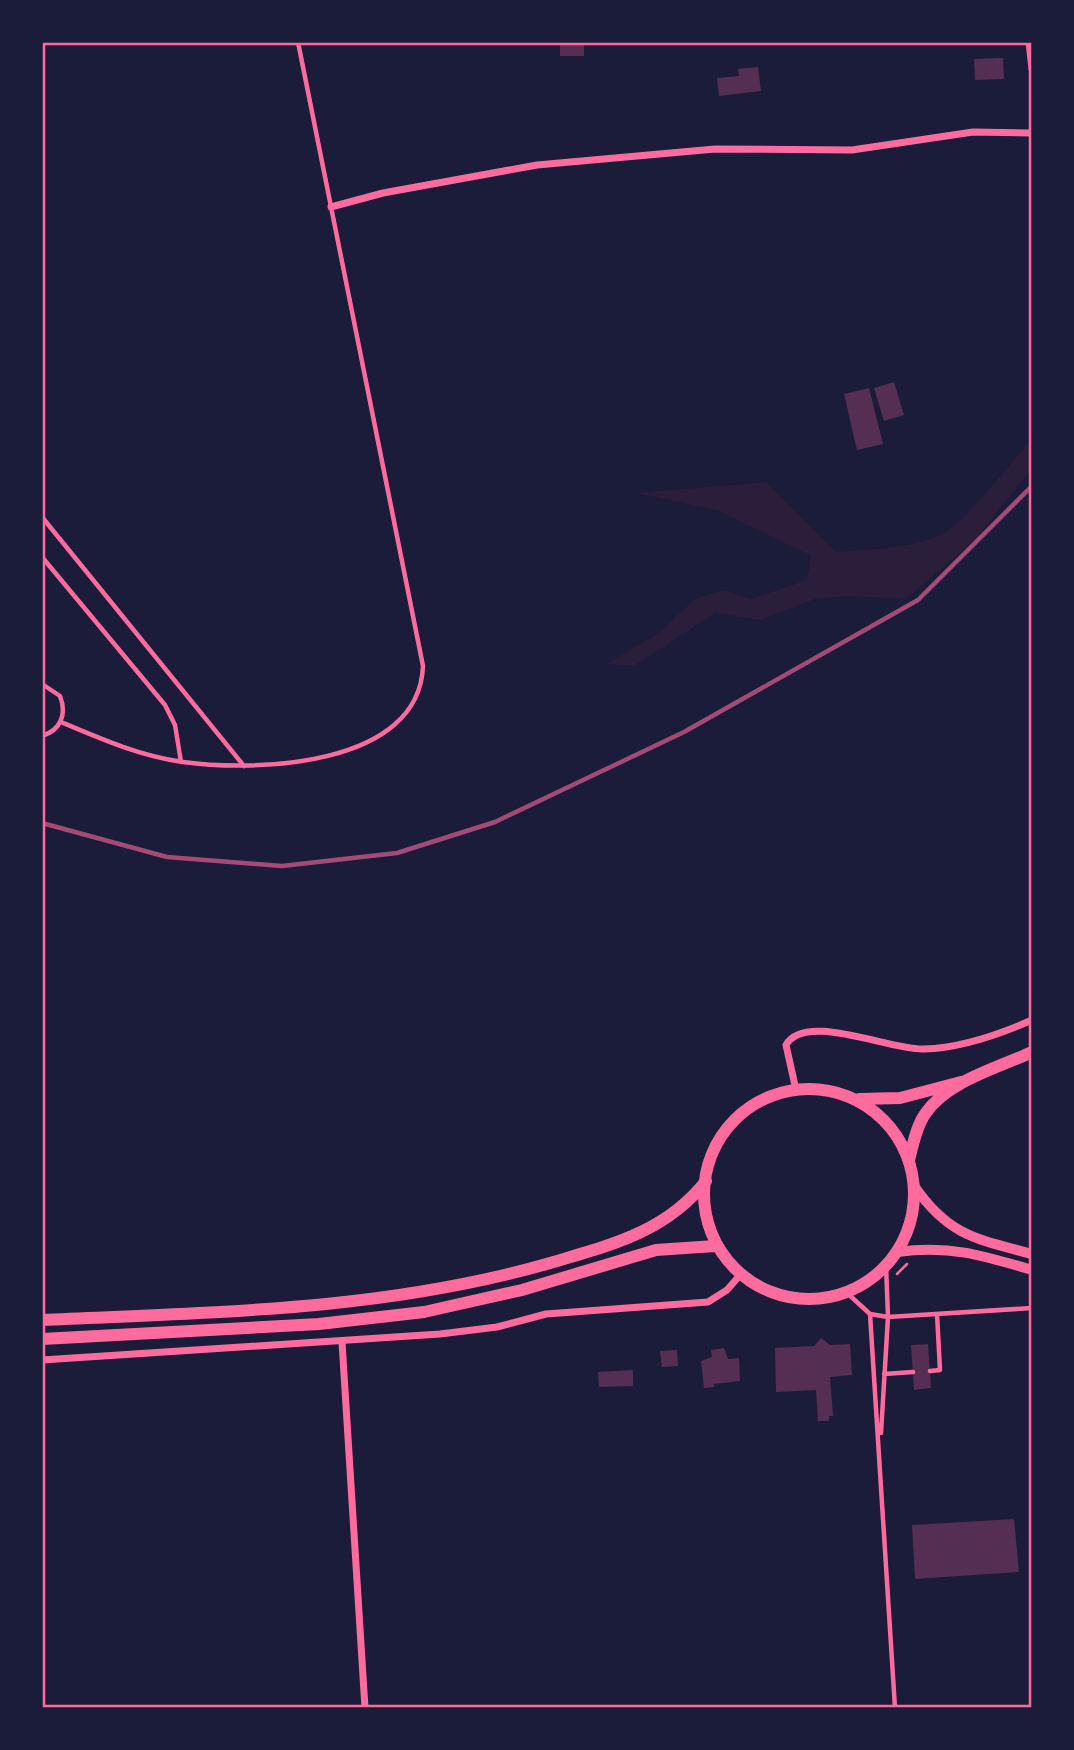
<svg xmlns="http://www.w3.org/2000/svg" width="1074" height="1750" font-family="'DejaVu Sans',sans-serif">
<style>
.green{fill:#2a1e3b}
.building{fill:#542f53}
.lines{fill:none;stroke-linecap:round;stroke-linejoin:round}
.path{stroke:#ff6b9d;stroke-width:2.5}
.service{stroke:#ff6b9d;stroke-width:4.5}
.minor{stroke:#ff6b9d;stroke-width:7}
.tertiary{stroke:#ff6b9d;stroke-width:10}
.primary{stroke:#ff6b9d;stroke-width:12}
.rail{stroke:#a44b75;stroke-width:4.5}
.neatline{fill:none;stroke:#ff6b9d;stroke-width:2.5}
</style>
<rect width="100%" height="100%" fill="#1b1b3a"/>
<path class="green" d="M1032,438V468L976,539L906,599L846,596L815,599L760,620L715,613L634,666L606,664L659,633L695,599L723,590L751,599L807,580L811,556L720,511L637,493L766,482L836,552C868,550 914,548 943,534C961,525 1017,457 1032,438Z"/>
<path class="building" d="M560,42H584V56H560Z
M1003,58L1004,79L975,80L974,59Z
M758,67L761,91L719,96L717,78L739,76L738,69Z
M894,382L904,415L884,421L874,388Z
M869,388L883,444L857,450L844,394Z
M821,1338L830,1345L850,1344L852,1375L830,1377L833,1416H829V1421H818L816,1390L776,1392L775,1348L814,1346Z
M928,1344L931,1388L914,1390L911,1345Z
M724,1348L728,1359L739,1358L740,1381L714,1384V1387L704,1388L701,1361L712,1357L711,1350Z
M677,1350L678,1366L662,1367L660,1351Z
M633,1370V1386L599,1387L598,1372Z
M1014,1519L1019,1572L915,1579L912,1525Z"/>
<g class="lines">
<path class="path" d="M897,1274L907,1264"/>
<path class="service" d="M42,517L244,766
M42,557L165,705L175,725L181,762
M42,684L60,696C67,714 61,730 42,736
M61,722C101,739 140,756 183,762C256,772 419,767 423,666L298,42
M846,1292L870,1314L895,1708
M870,1314L888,1317L1032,1308
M930,1371L940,1370L937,1314
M884,1374L913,1372
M881,1433L888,1317L886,1265"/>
<path class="minor" d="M1029,42L1032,69
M331,207L383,193L537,165L715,149L852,150L973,132L1032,133
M796,1090L786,1045C805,1011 891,1051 924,1049C961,1048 998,1035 1032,1020
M342,1342L365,1708
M42,1360L440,1334L497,1327L546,1314L708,1302L727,1290L741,1274"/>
<path class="tertiary" d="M915,1187C949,1236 977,1239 1032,1254
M897,1252C950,1245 982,1255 1032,1270"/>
<path class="primary" d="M704 1194a105 105 0 1 1 210 0a105 105 0 1 1-210 0Z
M859,1099L900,1098L961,1082
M909,1160C913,1145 916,1127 925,1114C947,1081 998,1068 1032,1052
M42,1320C214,1312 384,1311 550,1263C611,1245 666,1232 706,1181
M42,1339L319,1324L424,1312L522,1290L656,1250L715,1246"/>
<path class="rail" d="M42,823L167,857L282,866L397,853L495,822L684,732L918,600L1032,486"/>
</g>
<rect width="1074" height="1750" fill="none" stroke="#1b1b3a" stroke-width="88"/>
<rect x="44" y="44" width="986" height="1662" class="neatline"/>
</svg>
